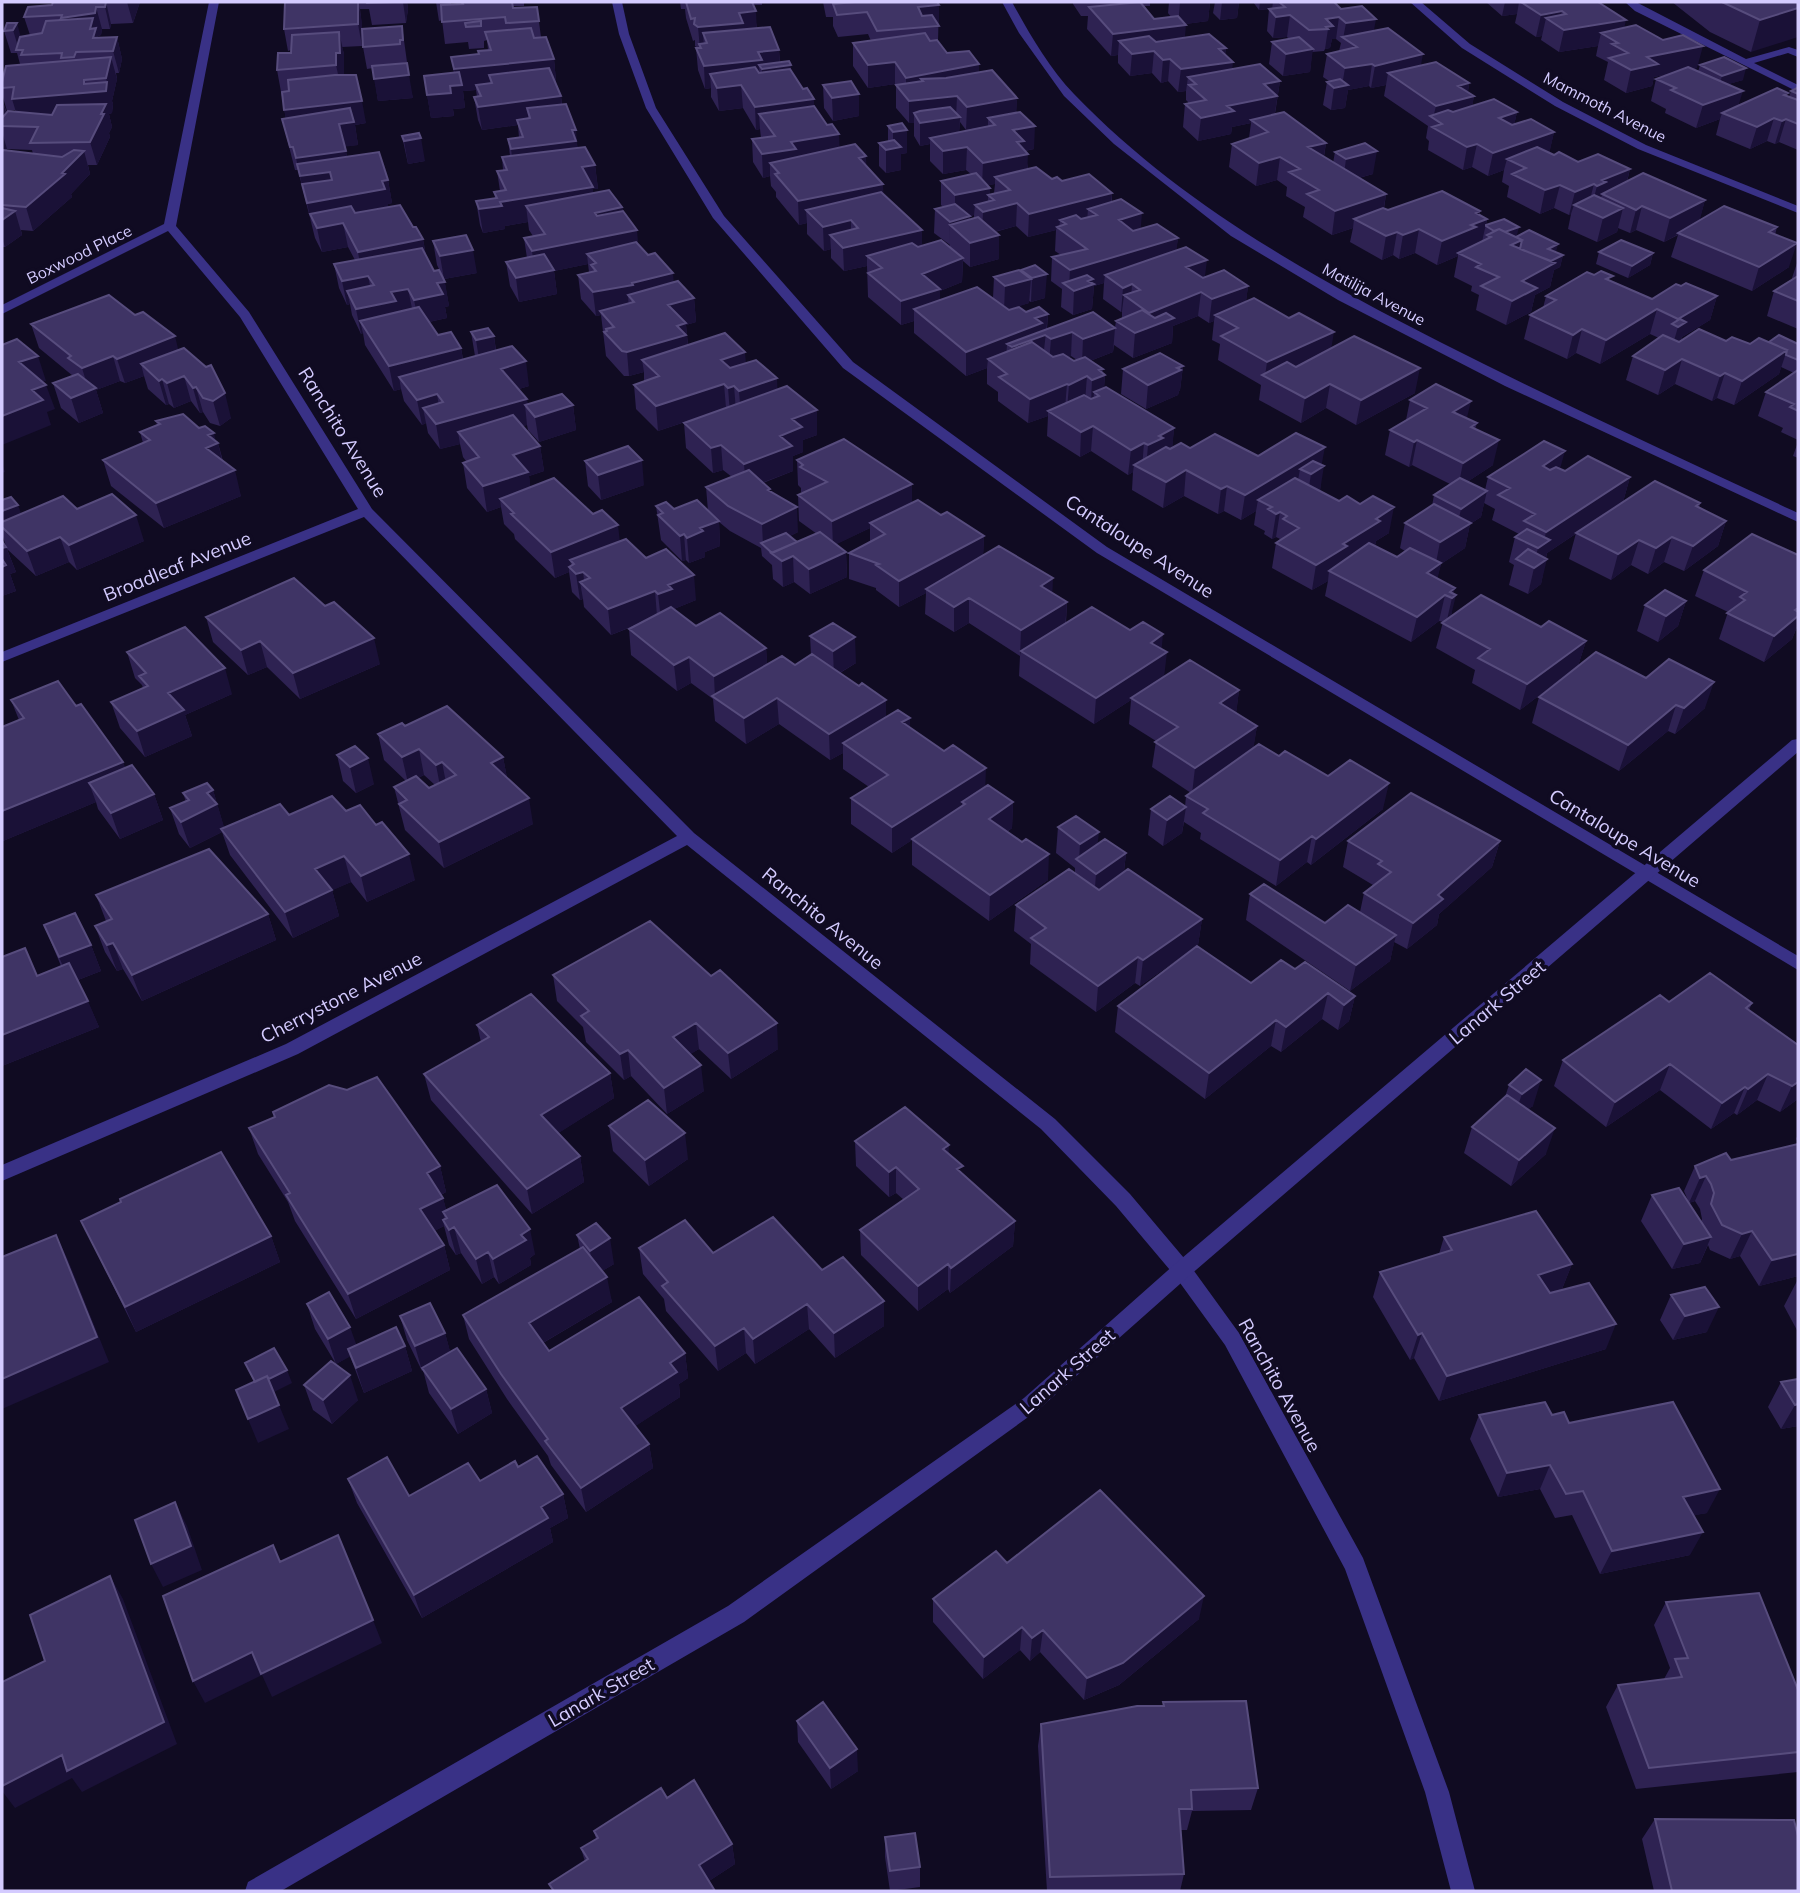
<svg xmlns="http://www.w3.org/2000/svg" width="1800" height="1893" font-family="Mulish,sans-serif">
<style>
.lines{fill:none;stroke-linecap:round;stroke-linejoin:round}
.service{fill:#393186;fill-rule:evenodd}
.minor{fill:#393186;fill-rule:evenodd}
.tertiary{fill:#393186;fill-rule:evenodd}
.wall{fill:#2e2252;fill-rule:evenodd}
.shaded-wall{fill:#1a1137}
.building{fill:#3f3465;stroke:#574c7d;stroke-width:2}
.labels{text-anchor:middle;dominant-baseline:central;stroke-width:7;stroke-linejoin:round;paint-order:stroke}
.far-street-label{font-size:16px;fill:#d4cbff;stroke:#100b22}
.street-label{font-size:19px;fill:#d4cbff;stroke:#100b22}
</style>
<rect width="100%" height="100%" fill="#100b22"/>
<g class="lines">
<path class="service" d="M1625,2H1636L1746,59L1789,47L1798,50V57L1788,53L1754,63L1798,85V92L1635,11Z"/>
<path class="minor" d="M209,2H219L176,226L249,312L372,509L694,833L1055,1119L1130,1194L1189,1264L1239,1333L1363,1558L1449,1792L1475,1891H1451L1425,1792L1345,1569L1225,1345L1175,1276L1116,1206L1041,1129L687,845L298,1054L2,1181V1165L286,1044L677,836L364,517L2,662V652L358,509L240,317L168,231L2,314V305L164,224Z
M612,2H622L629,34L656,108L724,216L853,362L1107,547L1798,956V970L1097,553L843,368L713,218L646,108L619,34Z
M1002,2H1012C1029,33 1049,68 1074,94C1177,201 1308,275 1440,342C1558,402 1678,457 1798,513V522L1505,386L1338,300L1231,236L1114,144L1064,96L1019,33Z
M1410,2H1421L1470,44L1563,102L1646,145L1798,206V213L1638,149L1555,106L1462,48Z"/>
<path class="tertiary" d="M1798,739V752L1189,1276L1038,1410L744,1622L281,1891H245L248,1882L728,1606L1024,1398L1175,1264L1792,740Z"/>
</g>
<path class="wall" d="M53,2H140L133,23L111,24L110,29H102L101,35L98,36V38L117,37L122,59L119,73H116L117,79L112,101L113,104L112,113L109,114L112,127L109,133L110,137L97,165H88L90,174L71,194L72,197L33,231L21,230L22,235L5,247H2V99L7,113L16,112L15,110L7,111L2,94V67L4,74L20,64L17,53H11L4,31L7,23L21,37L30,35L24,17L52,5ZM7,149L32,150L33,154L6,151Z
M285,2H407L408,9L406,23L372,25L369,9H360L362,29L402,26L407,62L403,63L413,98L378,101L373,68L367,69L363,47L362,29V46L342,47L344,54V75L366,123L355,125L358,145L345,146L347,157L388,180L392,203L388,204V207L413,227L423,239L426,256L434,271L443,277L437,265L433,241L477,273L444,279L449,306L445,307L447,318L429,322L438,335L461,348L463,359L475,356L471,332L494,336L496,350L529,386L519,389L528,404L573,405L576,430L539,442L528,430L527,425L522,426L540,446L544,471L529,476L530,487L646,558L696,600L674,609L696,626L766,648L767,664L795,665L811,655L810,636L856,663L840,673L859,686L886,700V717L910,718V727L985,787L1013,802L1012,828L1007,832L1048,880L989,921L912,865V840L892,853L851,824V798L869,787L843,769V753L830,760L779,724L746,744L715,721L713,699L691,683L677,691L631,655L629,629L639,624L611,635L584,607L583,599L580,600L572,592L569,572L555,578L515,539L514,534L504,524L501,507L487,512L467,488L463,463L466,461L463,457L460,444L440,449L428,433L426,423L422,425L404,401L401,389L394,391L365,345L363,333L361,334L352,315L350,304L347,305L339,288L334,264L355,260L348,247L322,252L315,238L298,170H295L282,119H286L277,70L291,53V50L288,51L284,29Z
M436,2H451V4H461V2H524V6H513V8L537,7L541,37L554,59L556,81L555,82L561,96L562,104L578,148L595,165L598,189H593V193L622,207L623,211L638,244L674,282L694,298L696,322L686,325L688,345L746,363L777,378V390L817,435L803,440V452L793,456V471L763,483L770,491L798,532L790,536L797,542L817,534L799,521L798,495L803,493L801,492V488L798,485L797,460L912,484V503L984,536L983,555L1067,602L1066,623L1162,649L1164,677L1239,690L1236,713L1257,726L1253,748L1279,756L1383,809L1311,865L1307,862L1276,886L1200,839L1201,833L1184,822L1182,833L1163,846L1148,835L1151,809L1185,807L1186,796L1191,793L1152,767L1156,741L1129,724L1131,700L1094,724L1019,676L1020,656L969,623L954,632L925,614L926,593L899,607L876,590V588L849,579V553L870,542V528L836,544L846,552L847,577L810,594L794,582L783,587L773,579L772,565L762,556L761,548L730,531L719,522L720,546L705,552V557L689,563L686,560L682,561L661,540L656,506L674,509L708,511L706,487L732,477L723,470L713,473L686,448L684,423L721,410L658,431L636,409L634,385L644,381V372L629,376H624L606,356L601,315L596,316L581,299L578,275L589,272L588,264L554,271L557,294L519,302L510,286L506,262L527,258L524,238L533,236L529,230L528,222L505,226V229L483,233L480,225L476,201L495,198L494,192L500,191L497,171L503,170L502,157L510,156L508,139L519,138L518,125L482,130L478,120L474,97H477L476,90L463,91L465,108L453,109L454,116L431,118L424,76L454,73L451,57L479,54L488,50L487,40L484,41V48L469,49L468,42L445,44L442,20L439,21Z
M680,2H762V5H753L757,28L779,50L780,62L791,70L827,125L839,134V147L866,165L883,184V194L922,230V246L949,247L950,245L934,233L935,209L943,207L941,205V181L971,174L966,170L943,174L930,161V144L920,146L914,136V123H909L896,108V86L895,84L868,88L853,66V43L871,41L868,34L838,37L833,26V17H826L823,2H937L939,5L938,41L947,53L979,64V72L1017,98L1016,112L1034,149L1025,151L1028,169L1052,179L1112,193V202L1140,229L1178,238L1176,250L1205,277L1248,286L1246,301L1415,393L1356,425L1326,408L1301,423L1259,400L1261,385L1218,360L1220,344L1212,340L1214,321L1209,323L1198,316L1173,326L1172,343L1133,358L1114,345L1113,352L1090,361L1105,375L1104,388L1174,428L1172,448H1190L1258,456L1322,465L1320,491L1389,533L1376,541L1375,546L1397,557L1405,551L1400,548L1405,523L1432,506L1434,495L1450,484L1412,465L1409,467L1385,455L1390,430L1406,420L1410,400L1467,419L1477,423L1475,429L1493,465L1467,482L1485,490L1488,477L1560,469L1565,471L1630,477L1623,502L1700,503L1699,508L1726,521L1718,546L1684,571L1664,562L1648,574L1631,565L1611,580L1569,559L1576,533L1589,525L1547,553L1541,584L1528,594L1509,585L1514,565L1509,562L1515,537L1519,534L1492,520L1495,509L1484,503L1481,517L1470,524L1465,548L1441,564L1437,578L1454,594L1451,616L1541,627L1586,641L1578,666L1520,710L1472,683L1475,670L1436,648L1443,622L1439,621L1411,642L1325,596L1328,581L1312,590L1272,568L1276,543L1280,539L1276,537L1272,539L1264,534L1265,531L1254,525L1256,511L1241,520L1224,511L1218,514L1184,496L1163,508L1132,490L1133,472L1128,475L1091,451L1080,457L1047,436L1048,416L1028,423L998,401V392L987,384V368L966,376L914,333V321L901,325L868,297L867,266L844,271L831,258V249L824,251L807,234V223L799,225L776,197V192L771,186L770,176L763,178L753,162L752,139L761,138L760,129L756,130L743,108L719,111L711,97V88L705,89L698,70L696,48H698L695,46V40L693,41L686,18L685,9H681ZM960,122L966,130L988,127L959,132ZM995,184L994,193L990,195L988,185ZM974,215V219L970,220V216ZM1016,226L1028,237L1056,230L1055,251L1061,255L1052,257L1051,281L1062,289L1061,307L1073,315L1092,309L1094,286L1104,283L1103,299L1121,312L1122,311V318L1116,321L1115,327L1047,329L1048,314L1008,309L1029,303V301L1031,302L1045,298L1035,265L1021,270V271L994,277L993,298L940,300V291L962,282L963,261L970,267L999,259L995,232ZM1071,356L1077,360L1074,361L1068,357Z
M1073,2H1150V6H1143L1154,19L1171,17L1168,13L1169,2H1210L1208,21L1185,24L1184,38L1226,48L1225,55L1233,69L1280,81L1275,114L1326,143L1324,157L1333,163L1335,152L1373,174L1359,178L1386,194L1384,209L1388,210L1480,211V215L1487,219L1486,225L1563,255L1560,267L1554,270L1550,287L1535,295L1531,312L1506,325L1476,310L1479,295L1471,291L1472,286L1454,277L1458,256L1437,265L1415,253L1399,259L1393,255L1382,260L1350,242L1353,228L1332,235L1303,217L1305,207L1286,196L1287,187L1277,180L1256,186L1229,167L1232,144L1249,138L1251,123L1232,127L1231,134L1198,141L1183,127L1185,104L1188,103V102L1186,100V91L1178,92L1168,81L1161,83L1152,73L1130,76L1118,63V55L1111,56L1087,29L1088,16H1081L1073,4Z
M1215,2H1239L1237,18L1220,20L1213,13Z
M1247,2H1334L1341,9L1374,31L1421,65L1469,83L1468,92L1474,96L1472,106L1517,112L1514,125L1554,132L1549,153L1578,162L1630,169L1627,182L1705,200L1699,221L1777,227L1775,235L1789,267L1752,291L1671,257L1678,235L1664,242L1636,230L1630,233L1618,228L1617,232L1597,242L1568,229L1571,214L1569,215L1554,208L1540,214L1507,197L1509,186L1502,182L1504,170L1488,176L1472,167L1463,170L1428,150L1429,141L1426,138L1428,126L1384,96L1386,85L1371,88L1369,86L1348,90L1345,108L1331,110L1323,105L1327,82L1329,81L1323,77L1327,54L1339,51L1341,43L1336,39H1332L1330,48L1325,49L1324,51L1312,52L1310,72L1283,76L1269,64L1272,42L1289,39L1287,37L1273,38L1267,31L1269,9L1259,10L1253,2Z
M1486,2H1609L1600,3L1625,28L1697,68L1692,69L1698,72L1700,65L1743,80L1728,84L1739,105L1789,97L1791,91L1798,88V150L1779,142L1775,144L1767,141L1750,149L1716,135L1720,119L1696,128L1665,113L1666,109L1651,101L1656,79L1670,74L1654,77L1652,86L1626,93L1604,80L1608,62L1596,56L1598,46L1559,52L1541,40L1542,36L1536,37L1515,23L1517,14L1502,16Z
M1672,2H1798L1751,52L1710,32Z
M823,85L859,94V116L833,121L824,108Z
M888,126L907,130V153L901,154V170L886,173L879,166V143L888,141Z
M402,136L425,161L408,164Z
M1599,252L1653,253L1650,265L1628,278L1596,264Z
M1798,260V329L1767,316L1774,291L1791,281Z
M1611,281L1652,299L1717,296L1710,320L1682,337L1681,341H1726L1750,344L1769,342L1798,344V440L1781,432L1783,428L1758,416L1766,392L1794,373L1781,367L1779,374L1734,405L1717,398L1712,401L1675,384L1658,395L1626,380L1633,356L1659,338L1650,334L1600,364L1576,353L1567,359L1524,339L1530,315L1543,308L1546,296Z
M31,324L179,350L231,418L220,426L210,423L203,412L200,413L191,401L174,408L169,404L166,405L148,389L144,376L125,383L120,381L96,390L103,413L79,423L61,408L53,383L73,376L39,348Z
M1183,366L1180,390L1179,391L1178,395L1146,409L1121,394L1123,369Z
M156,421L218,443L223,461L241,496L164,528L111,486L103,460L143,443L140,432L157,425Z
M1798,442V458L1793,456Z
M585,461L644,485L601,500L588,486Z
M2,500L21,514L77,509L144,541L77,570L69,562L36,576L7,549L16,572L10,574L16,591L2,596V541L6,546L2,534Z
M1752,534L1798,626L1797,627L1792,639L1764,662L1719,639L1728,612L1695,596L1704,570Z
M1686,601L1678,626L1658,642L1637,631L1645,605Z
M206,617L380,664L300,699L267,667L248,675L213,642Z
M127,652L232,694L185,715L192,736L145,757L120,728L111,702L143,688L142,685L135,678Z
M1646,678L1705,708L1675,734L1668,731L1619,771L1532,723L1539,697Z
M11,700L76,706L123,762L125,768L154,794L163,820L120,839L98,809L96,802L3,841L2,840V727L19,720Z
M405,726L503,757L507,778L533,824L444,868L405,830L394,787L406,781L384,760L378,734ZM424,775L435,785L429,788L418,778Z
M337,755L374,784L356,793L343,781Z
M213,790L224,828L289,815L346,811L415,880L367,902L351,882L332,890L339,916L293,938L230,855L222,832L190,848L179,834L170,808L186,802L183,793Z
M1058,827L1097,844L1126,853L1124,872L1202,919L1198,945L1140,986L1135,983L1096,1012L1030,964L1031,944L1014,931L1016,905L1075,873V868L1056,853Z
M1348,841H1500L1492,867L1439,914L1437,925L1407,949L1394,942L1390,961L1350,991L1246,920L1250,894L1325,923L1360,912L1364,893L1373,885L1343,867Z
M96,895L268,914L276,940L142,1001L123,969L117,971L105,952L95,926L106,921Z
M44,925L91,945L101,971L78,980L99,1027L2,1066V957L37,976L61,966Z
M1295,969L1355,996L1349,1021L1338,1030L1322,1019L1281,1052L1271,1046L1205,1099L1115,1032L1118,1006L1251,983Z
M553,975L778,1049L731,1079L699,1049L690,1054L704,1091L667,1114L631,1076L624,1080L586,1042L583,1027L557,1001Z
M1669,1002L1752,1003L1749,1010L1798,1045V1099L1780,1112L1757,1100L1737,1115L1734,1113L1711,1129L1660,1090L1606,1127L1554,1086L1563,1060Z
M477,1025L610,1073L614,1098L558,1133L580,1156L584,1182L532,1214L431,1100L424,1074L481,1042Z
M1526,1069L1533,1106L1528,1109L1546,1154L1511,1186L1464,1153L1472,1127L1505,1097L1509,1085Z
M609,1126L688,1159L649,1186L613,1151Z
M249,1128L440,1166L446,1192L441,1195L443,1198L446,1210L535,1254L530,1258L531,1265L499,1284L494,1277L482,1284L461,1253L456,1255L449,1245L444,1226L434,1231L444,1245L450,1270L356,1319L295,1221L288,1202L258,1154Z
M1798,1134V1276L1759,1286L1740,1256L1730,1259L1710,1250L1708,1245L1700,1263L1672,1269L1641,1221L1652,1195L1701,1222L1702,1219L1700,1209L1695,1201L1689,1203L1684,1191L1695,1166L1731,1160L1797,1144L1798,1142L1796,1139Z
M855,1141L948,1154L962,1174L1015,1221L1013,1246L950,1293L948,1289L918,1311L861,1255L860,1230L904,1200L896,1193L889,1197L856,1166Z
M81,1221L271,1236L280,1262L136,1332Z
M577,1235L614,1264L602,1271L612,1302L543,1343L549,1351L685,1353L688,1378L679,1384L680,1397L635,1426L649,1444L653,1468L586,1512L551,1465L548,1456L507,1399L469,1339L463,1315L580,1249Z
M1444,1237L1572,1264L1562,1289L1550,1293L1606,1349L1439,1401L1414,1358L1410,1360L1373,1297L1380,1272L1439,1254Z
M639,1248L713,1253L822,1270L884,1301V1326L835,1358L809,1329L755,1364L746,1353L718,1371L666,1311L664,1299L643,1274Z
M1797,1281H1798V1332L1784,1306Z
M1671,1295L1707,1332L1673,1340L1660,1320Z
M307,1304L356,1345L405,1346L412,1371L364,1393L350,1356L336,1364L315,1329Z
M400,1316L445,1333L450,1352L486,1389L492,1413L458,1434L429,1393L423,1370L422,1371L407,1340Z
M1798,1379V1426L1781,1429L1768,1407L1781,1382Z
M304,1385L358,1400L332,1424L313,1410Z
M1479,1415H1552L1569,1423L1707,1513L1694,1515L1690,1555L1600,1574L1572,1515L1555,1518L1540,1489L1498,1497L1470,1439Z
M518,1467L563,1494L568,1518L550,1528L553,1542L422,1618L357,1503L348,1479L409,1496L480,1481Z
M1007,1563L1199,1619L1119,1685L1084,1700L1040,1652L1030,1661L1020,1650L983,1679L933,1622V1599Z
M1666,1602L1798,1690V1772L1636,1789L1606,1707L1618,1685L1664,1679L1670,1668L1654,1625Z
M1163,1702L1258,1788L1251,1810L1192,1811L1187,1830H1180L1184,1874L1180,1891H1047L1038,1746L1041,1724L1163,1706Z
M797,1721L858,1771L831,1789L798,1742Z
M667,1798L732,1844L735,1864L709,1881L715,1891H552L549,1884L585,1862L581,1848L596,1839L594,1831Z
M1655,1819L1798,1891H1654L1642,1839Z
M885,1837L920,1867V1887L890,1891L885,1857Z"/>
<path class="shaded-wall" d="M106,2L111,24L110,29L105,7Z
M127,2H140L133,23Z
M358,2L362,22V46L358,24Z
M403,2H407L408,9L406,23Z
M1190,2H1210L1208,21L1178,25L1180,3Z
M1222,2H1239L1237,18L1220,20Z
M1260,2H1273L1272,9L1259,10Z
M1505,2H1519L1517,14L1502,16Z
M939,5V27L917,28L918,7Z
M96,7L102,29L101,35L98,36L102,50L67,40L61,18Z
M1798,8V37L1751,52L1760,20Z
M756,11L757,33L707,43L703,33L704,49L699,44L700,49L698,27L739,13Z
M1562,11L1558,26L1546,18L1542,36L1536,37L1541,15Z
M1290,15L1287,37L1273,38L1276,17Z
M1339,17L1336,39H1332L1330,48L1325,49L1328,29H1324L1326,19Z
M1376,19L1372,41L1343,39L1346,23Z
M1626,20L1621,42L1601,33L1598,46L1559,52L1564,30Z
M17,23L23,45L19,50L13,30Z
M1186,25L1184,47L1119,41L1118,55L1111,56L1113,34Z
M339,32L344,54V75L341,88L336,65V53Z
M117,37L122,59L119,73L113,51Z
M1703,46L1697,68L1654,77L1652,86L1626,93L1631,70L1647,57Z
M1226,48L1224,63L1233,62L1231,84H1196L1188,77L1186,91L1178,92L1181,69L1219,49Z
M1313,49L1310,72L1283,76L1286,54Z
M779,50L780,66L791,65L792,87L763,92L762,69L759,65L760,83L710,74L711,88L705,89L704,66L758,52Z
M1154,51L1152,73L1130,76L1132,54Z
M1423,54L1419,76L1388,73L1386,85L1371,88L1375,66Z
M111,57L117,79L112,101L113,104L112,113L109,114L112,127L109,133L110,137L97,165L90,142L19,122L12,99L84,84V80L87,92L107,82L106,78Z
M554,59L556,81L493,88L489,75L491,88L476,85V90L463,91L465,108L453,109L454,116L431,118L427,95L450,86L457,85L454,69Z
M1170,59L1168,81L1161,83L1163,60Z
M895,62V84L868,88V65Z
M979,64V86L923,81L921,79V97L906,96V78Z
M1372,64L1369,86L1348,90L1345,108L1331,110L1334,88L1342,86L1345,68Z
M1746,68L1743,80L1719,87L1722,76Z
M409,75L413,98L378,101L374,79Z
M1280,81L1274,118L1251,120V123L1232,127L1231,134L1198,141L1201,118L1227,106L1264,84Z
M1469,83L1467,98L1474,96L1470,119L1442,124L1433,118L1436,106L1458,86Z
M741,85L743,108L719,111L717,88Z
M1743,91L1736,113H1722L1720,119L1696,128L1703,105Z
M859,94V116L833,121L832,98Z
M561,96L563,119L527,108L529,123L517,120L518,125L482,130L478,107Z
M957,96L956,118L960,117L959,140L930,138V144L920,146V123L914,113V123H909V101Z
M1017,98L1016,121L988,118V126L966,130L967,107Z
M2,99L9,122L7,127L2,110Z
M814,99V122L759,114L760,129L756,130L755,107Z
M362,101L366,123L355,125L358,145L343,147L289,132L284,110Z
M1517,112L1512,135L1499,118Z
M1774,118L1767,141L1750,149L1757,127Z
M1786,119L1779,142L1775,144L1782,121Z
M1035,126L1034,149L1023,151L1028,154L1027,177H995V184L982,186L983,163L1013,130Z
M576,130L578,153L514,172L511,149Z
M907,130V153L901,154V170L886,173V150L893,148V132Z
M2,132L7,149L2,155Z
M1554,132L1549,155L1507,159L1504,170L1488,176L1493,153Z
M839,134L840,157L779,173L770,163V176L763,178L762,154L791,142Z
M421,138L425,161L408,164L404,141Z
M1326,143L1322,166L1308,147Z
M1477,144L1472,167L1463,170L1467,147Z
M967,147L966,170L943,174V151Z
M84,151L90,174L71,194L72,197L33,231L26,207L62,173Z
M346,151L351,174L330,172L334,195L302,184L305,199L296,158Z
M1377,151L1373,174L1343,182L1346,159Z
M866,156L867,179L859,158Z
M1280,157L1277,180L1256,186L1259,163Z
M595,165L598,189H593L595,211L526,206L528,222L505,226V229L483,233L479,209L500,202L582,167Z
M1630,169L1624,192L1602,194L1599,206L1591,209L1597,186L1602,180Z
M388,180L392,203L388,204L389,213L310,214L312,227L307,203Z
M883,184L884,207L806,210L807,223L799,225L798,201Z
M1594,184L1588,207L1574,205L1571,214L1569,215L1575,192Z
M1560,185L1554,208L1540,214L1545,190Z
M990,188V197L988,195V210L1017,203L1016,226L982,235L983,212L975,205L974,215L955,219V195Z
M1112,193L1110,216L1097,215L1088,209L1087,222L1066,224L1060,220L1059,229L1057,227L1056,230L1028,237L1029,214Z
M1386,194L1382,218L1354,219L1353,228L1332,235L1335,211Z
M1705,200L1699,223L1664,242L1670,218Z
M1642,206L1636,230L1630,233L1636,210Z
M622,207L625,231L597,236L595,213Z
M1623,208L1617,232L1597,242L1603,218Z
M15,211L22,235L5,247L2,238V220Z
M1480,211L1478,223L1487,219L1482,242L1458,253V256L1437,265L1442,241L1476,213Z
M1142,213L1140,237L1119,220Z
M970,216L969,240L950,225L949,245L950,222Z
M851,220V244L830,235L831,249L824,251L823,227Z
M343,223L348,247L322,252L317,228Z
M1519,227L1516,239L1499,234Z
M1419,229L1415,253L1399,259L1403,235Z
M637,230L639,254H587L588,264L554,271L557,294L519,302L516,278L535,274L532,251Z
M922,230V254L867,256V266L844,271L843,248Z
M1397,232L1393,255L1382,260L1386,236Z
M999,235V259L970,267V243Z
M1178,238L1175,262L1105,275L1104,283L1094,286L1092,309L1073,315L1074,291L1069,287L1070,270Z
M423,239L427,263L362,275L358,252Z
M1522,240L1516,264L1511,245Z
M1797,243L1789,267L1752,291L1759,267Z
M1558,244L1555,256L1548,249Z
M473,250L477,273L444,279L440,256Z
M1653,253L1650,265L1628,278L1632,266Z
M1563,255L1560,267L1554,270L1550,287L1535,295L1531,312L1506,325L1512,301L1522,281L1548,263Z
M963,258L962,282L940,291V313L914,309V321L901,325V301L922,274Z
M1207,260L1204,284L1186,267Z
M673,273L675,297L634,302L628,295L629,311H600L601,315L596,316L593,292Z
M1047,274L1045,298L1031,302L1032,278Z
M368,276L373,300L347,291L350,304L347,305L342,281Z
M1031,279L1029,303L1004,311L1005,286Z
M445,282L449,306L445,307L447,318L419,324L414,300L437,283Z
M1132,284L1131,300L1124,295L1122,311L1121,312L1123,288Z
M1248,286L1245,310L1215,315L1214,321L1209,323L1212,299Z
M408,289L413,313L360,321L363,333L361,334L356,309L391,292Z
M1201,292L1198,316L1173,326L1172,343L1133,358L1135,333L1148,329L1149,313Z
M1717,296L1710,320L1682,337L1679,346L1671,351L1678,327V319Z
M694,298L696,322L686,325L688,348L642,360L644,372L629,376L627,352L668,305Z
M1657,309L1650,334L1600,364L1606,340Z
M1048,314L1043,359L1011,372L1012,347L1007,344L1006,361L988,359L987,368L966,376V352L1035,318Z
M1115,328L1113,352L1082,364L1083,339Z
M1582,329L1576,353L1567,359L1573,335Z
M1072,332L1071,356L1049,364L1051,339Z
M1334,332L1330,356L1265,376L1267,362Z
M175,336L181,361L141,364L144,376L125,383L117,359Z
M494,336L497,360L480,365L476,340Z
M461,348L465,373L399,377L401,389L394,391L389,366Z
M1787,350L1779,374L1734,405L1742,381Z
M745,352L747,376L724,384L726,408L658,431L656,406L721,360Z
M38,356L46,381L27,386L19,362Z
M113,356L120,381L96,390L103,413L79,423L71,398L89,391L82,368Z
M1682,359L1675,384L1658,395L1665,370Z
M526,361L529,386L505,393L501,369Z
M1183,366L1180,390L1179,391L1178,395L1146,409L1148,385Z
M1420,368L1415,393L1356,425L1361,400Z
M1103,369L1102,376L1105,375L1103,399L1094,392L1093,403L1091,404L1092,380L1099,370Z
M1725,373L1717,398L1712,401L1720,376Z
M184,376L191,401L174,408L167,383Z
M1087,376L1085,401L1067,410L1069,385Z
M777,378L778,403L741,416L739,391Z
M162,379L169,404L166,405L159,381Z
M1067,384L1065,408L1048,411V416L1028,423L1030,399Z
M1330,384L1326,408L1301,423L1305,398Z
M46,385L55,409L47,412L51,425L2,445V416L32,390Z
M734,386L736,411L730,413L728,388Z
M196,387L203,412L200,413L193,388Z
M225,393L231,418L220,426L213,401Z
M437,394L441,419L423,408L426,423L422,425L417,400Z
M527,399L529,410L525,405L527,425L467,442L458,432L460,444L440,449L436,424Z
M1471,401L1465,426L1453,412Z
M573,405L576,430L539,442L535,417Z
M817,410V435L803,440V452L793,456V471L746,489L744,464L780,436L792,419Z
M1093,426L1091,451L1080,457L1081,432Z
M1174,428L1172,453L1146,470L1148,445L1159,436Z
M214,433L216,443H218L224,468L206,448L208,435Z
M1417,440L1412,465L1409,467L1414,442Z
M1499,440L1493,465L1458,488L1463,463Z
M1144,443L1142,468L1134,465L1133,472L1128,475L1131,450Z
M721,445L723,470L713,473L711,448Z
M540,446L544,471L529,476L532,497L500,499L501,507L487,512L483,486L513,455Z
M1325,447L1321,468L1324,466L1320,491L1307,500L1311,474L1300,469L1297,486L1258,500L1256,511L1241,520L1245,495Z
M1565,451L1558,476L1543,466Z
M642,460L644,485L601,500L598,475Z
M2,463L5,472L2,473Z
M235,470L241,496L164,528L156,503Z
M1186,470L1184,496L1163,508L1166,482Z
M1630,477L1623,502L1547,553L1545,561L1547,559L1541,584L1528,594L1534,568L1533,567L1538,548L1543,545L1546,532Z
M912,484V509L870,523V528L833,546L832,521Z
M1227,486L1224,511L1218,514L1221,489Z
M1487,491L1481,517L1470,524L1465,548L1441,564L1435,589L1427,573L1435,568L1440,542L1456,532L1461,509Z
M18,505L27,530L8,533L2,515V511Z
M797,507L798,532L766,548L763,545L762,524Z
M1394,507L1389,533L1376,541L1375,546L1329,571L1328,581L1312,590L1316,565L1376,519Z
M1280,512L1276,537L1272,539L1276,514Z
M136,515L144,541L77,570L69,545Z
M719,521L720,546L705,552V557L689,563L687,538L700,528Z
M1726,521L1718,546L1684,571L1693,546Z
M618,525L621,551L574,564L570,560L572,570L569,567V572L555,578L551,552Z
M684,534L686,560L682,561L680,536Z
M984,536L983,561L926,589V593L899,607V581Z
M60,537L69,562L36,576L27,551Z
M1672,537L1664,562L1648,574L1656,548Z
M1639,540L1631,565L1611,580L1618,554Z
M6,547L16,572L10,574L16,591L2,596V548Z
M846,552L847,577L810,594L809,569Z
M793,556L794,582L783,587L782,561Z
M583,572L585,587L580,582L583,599L580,600L576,574Z
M694,575L696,600L674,609L661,620L658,594L668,585Z
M1053,578L1052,604L1041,586Z
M1455,588L1453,597L1456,595L1450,620L1446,624L1452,598L1450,592Z
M655,591L657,616L611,635L608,609Z
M1445,595L1439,621L1411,642L1417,617Z
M969,598V623L954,632V607Z
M1686,601L1678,626L1658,642L1666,616Z
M1067,602L1065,628L1021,651L1020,656L1021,630Z
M1798,608V626L1797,627L1792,639L1764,662L1774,636Z
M1163,634L1161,656L1167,652L1164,678L1131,698V700L1094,724L1096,698L1151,643Z
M855,637L856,663L834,676L833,651Z
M374,638L380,664L300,699L293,673Z
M260,641L267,667L248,675L241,650Z
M1586,641L1578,666L1520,710L1527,684Z
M766,648L768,674L715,698L714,676Z
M689,657L691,683L677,691L674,665Z
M225,668L232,694L185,715L192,736L145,757L137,731L168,693Z
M1714,682L1705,708L1675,734L1684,708Z
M1239,690L1236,716L1220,703Z
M777,698L779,724L746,744L744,718Z
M886,700V725L843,743V753L830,760L829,734Z
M1676,705L1668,731L1619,771L1628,745Z
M910,718V744L902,722Z
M1257,726L1253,752L1192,794L1195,768Z
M419,749L424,775L408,783L402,757Z
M503,757L508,783L491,763Z
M368,758L374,784L356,793L350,767Z
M123,762L132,788L89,783L96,802L3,841L2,839V811Z
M442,762L447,788L441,791L436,765Z
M986,768L985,794L965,804L962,802V808L892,853V827Z
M1389,783L1383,809L1311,865L1316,839Z
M213,790L225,830L221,829L222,832L190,848L181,822L207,793Z
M154,794L163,820L120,839L111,813Z
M529,798L533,824L444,868L439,842Z
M1013,802L1012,828L988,845L989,819Z
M1186,807L1182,833L1163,846L1167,820Z
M1099,832L1096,858L1079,861L1080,844Z
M1312,836L1307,862L1276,886L1280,860Z
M1500,841L1492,867L1439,914L1437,925L1407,949L1413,923L1438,895Z
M1126,853L1123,879L1094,900L1096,874Z
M409,854L415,880L367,902L361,876Z
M1049,854L1048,880L989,921L990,895Z
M344,856L351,882L322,895L315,869Z
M332,890L339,916L293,938L285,912Z
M268,914L276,940L142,1001L132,975Z
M1202,919L1198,945L1140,986L1143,960Z
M1396,935L1390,961L1350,991L1356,965Z
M113,943L123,969L117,971L107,945Z
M91,945L101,971L70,983L59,957Z
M1138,957L1135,983L1096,1012L1098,986Z
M1328,993L1322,1019L1281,1052L1286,1027Z
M1355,996L1349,1021L1338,1030L1344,1005Z
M88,1001L99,1027L2,1066V1035Z
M1276,1020L1271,1046L1205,1099L1209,1073Z
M696,1023L699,1049L676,1063L673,1037Z
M777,1023L778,1049L731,1079L728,1053Z
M628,1050L631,1076L624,1080L620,1054Z
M1670,1064L1660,1090L1606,1127L1615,1102Z
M701,1065L704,1091L667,1114L664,1088Z
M610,1073L614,1098L546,1141L541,1115Z
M1768,1074L1757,1100L1737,1115L1748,1089Z
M1541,1080L1533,1106L1513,1120L1522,1094Z
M1798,1082V1099L1780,1112L1792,1086Z
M1745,1087L1734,1113L1711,1129L1722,1103Z
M1555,1128L1546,1154L1511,1186L1519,1160Z
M685,1133L688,1159L649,1186L645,1160Z
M949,1145L948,1171L943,1149Z
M580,1156L584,1182L532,1214L527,1189Z
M440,1166L446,1192L433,1199L427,1173Z
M896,1167V1193L889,1197V1172Z
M1706,1176L1695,1201L1689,1203L1700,1178Z
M443,1198L450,1223L443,1212L446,1225L443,1220L444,1226L427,1235L420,1209Z
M1015,1221L1013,1246L950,1293L951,1268Z
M454,1227L461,1253L456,1255L449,1230Z
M530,1229L535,1254L530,1258L531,1265L499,1284L493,1259L521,1235Z
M1752,1231L1740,1256L1730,1259L1742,1234Z
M56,1235L68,1260L109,1362L2,1409V1379Z
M271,1236L280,1262L136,1332L125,1307Z
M1711,1237L1700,1263L1672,1269L1684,1244Z
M610,1238L614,1264L594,1276L590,1251Z
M444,1245L450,1270L356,1319L348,1294Z
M488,1252L494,1277L482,1284L476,1259Z
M1798,1254V1276L1759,1286L1772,1260Z
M948,1264V1289L918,1311V1286Z
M1572,1264L1562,1289L1529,1300L1538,1275Z
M607,1277L612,1302L534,1348L529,1323Z
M884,1301V1326L835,1358L834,1333Z
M807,1304L809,1329L755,1364L753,1339Z
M1719,1307L1707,1332L1673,1340L1685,1316Z
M1616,1324L1606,1349L1439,1401L1447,1376Z
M350,1327L359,1352L336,1364L328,1339Z
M744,1328L746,1353L718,1371L715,1346Z
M445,1333L452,1358L422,1371L415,1346Z
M1422,1333L1414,1358L1410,1360L1418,1335Z
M405,1346L412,1371L364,1393L356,1368Z
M685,1353L688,1378L679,1384L680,1397L625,1433L621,1408L670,1363Z
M287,1370L292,1383L262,1398L257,1385Z
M350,1375L358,1400L332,1424L323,1400Z
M486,1389L492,1413L458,1434L451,1409Z
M1798,1404V1426L1781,1429L1795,1405Z
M279,1405L289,1429L258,1443L248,1419Z
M649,1444L653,1468L586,1512L581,1488Z
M1550,1465L1540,1489L1498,1497L1507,1473Z
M1720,1489L1707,1513L1671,1520L1683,1497Z
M563,1494L568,1518L550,1528L553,1542L422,1618L414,1595L541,1507Z
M175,1502L187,1526L202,1570L163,1587L151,1564Z
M1703,1532L1690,1555L1600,1574L1612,1551Z
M110,1576L123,1599L177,1744L82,1792L72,1778L15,1808L2,1791V1786Z
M1204,1596L1199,1619L1119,1685L1084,1700L1087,1678Z
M373,1620L382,1643L272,1697L262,1675L205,1703L193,1681L252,1652Z
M1022,1627L1020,1650L983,1679L984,1657Z
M1043,1630L1040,1652L1030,1661L1032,1638Z
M857,1749L858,1771L831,1789L830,1768Z
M732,1844L735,1864L703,1885L699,1865Z"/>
<path class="building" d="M53,2H114H106L105,7H96L95,13L61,18L62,15L24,17L28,7L52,5Z
M285,2H358V24L284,29Z
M369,2H395L368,3Z
M462,2H512L513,8L537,7L539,21L506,23L505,17L442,22L441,5L463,4Z
M686,2H752L756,11L739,13L743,23L698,27L694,24L695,18L691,19Z
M855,2H937L939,5L918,7L922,16L932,15L939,26L877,31L867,12L837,15L833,4Z
M1140,2L1154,19L1178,16L1186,25L1113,34L1089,7Z
M1279,2H1334L1341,9L1362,6L1376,19L1346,23L1339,17L1326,19L1333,26L1326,27L1328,29L1309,30L1290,15L1276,17L1269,9L1285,7Z
M1521,2H1598L1626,20L1564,30L1546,18L1566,14L1562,11L1541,15Z
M1722,2H1798V8L1760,20Z
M93,18L90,29L96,28L93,38L117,37L113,51L76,52L74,57L61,58L62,53L21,55L23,50H16L20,37L42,33L46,21Z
M481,21V26L466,27L465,23Z
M7,23H17L13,30L4,31Z
M1636,25L1663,40L1683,35L1703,46L1647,57L1658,64L1631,70L1609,58L1628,53L1612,44L1618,43L1601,33Z
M402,26L403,40H400V44L363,47L362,29Z
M770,27L779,50L758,52L762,60L704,66L696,48H701L699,44L707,43L703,33Z
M531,28L534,38L546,37L554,59L454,69L451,57L479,54L478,51L491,50L485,32Z
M1388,28L1423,54L1375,66L1372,64L1345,68L1327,54L1357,47L1342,37Z
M339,32L340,53H336V65L277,70L278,53H291L292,35Z
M925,33L930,41L937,40L947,53L969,51L979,64L906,78L895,62L868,65L853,43Z
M1209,34L1226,48L1219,49L1233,62L1181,69L1170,59L1163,60L1154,51L1132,54L1119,41L1149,36L1156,42Z
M1299,37L1313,49L1286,54L1272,42Z
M111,57L106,78L84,80V84L107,82L106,91L12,99L14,87L2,88V82L6,66Z
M1724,57L1746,68L1722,76L1700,65Z
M789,61L791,65L762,69L759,65Z
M1436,62L1469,83L1458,86L1474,96L1436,106L1388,73Z
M407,63L409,75L374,79L372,66Z
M1260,64L1280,81L1264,84L1277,96L1227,106L1234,111L1201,118L1185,104L1206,100L1189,85L1196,84L1188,77Z
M755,67L759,73L790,69L803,89L807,88L814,99L755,107L741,85L717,88L710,74Z
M1688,67L1743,91L1703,105L1671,90L1676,88L1656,79Z
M549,68L561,96L478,107L474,97L481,96L476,85L492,83L489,75Z
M992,70L1017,98L967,107L957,96L909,101L896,85L923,81L921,79L946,78Z
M459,72L462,85L450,86L451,93L427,95L424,76Z
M335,75H356L362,101L284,110L282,92L289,91L288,80Z
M1340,79L1348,85L1334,88L1327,82Z
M851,81L859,94L832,98L823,85Z
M1777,88L1788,93L1784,95L1798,100V124L1786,119L1782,121L1774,118L1757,127L1722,113Z
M1797,88H1798V94L1791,91Z
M1494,99L1517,112L1499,118L1512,125L1531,119L1554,132L1493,153L1477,144L1467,147L1432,127L1442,124L1430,116L1448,110L1453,112Z
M106,104L101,114H104L90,142L30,143L38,127L2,126V118L8,111L52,115L57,105Z
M566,104L576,130H572L576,141L511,149L508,139L523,137L517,120L530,118L527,108Z
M814,106L827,125L832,124L839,134L791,142L796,149L762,154L752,139L775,136L759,114Z
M950,107L960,117L920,123L914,113L920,111Z
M350,108L354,122L339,124L346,151L296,158L293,147H290L282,119Z
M1020,112L1035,126L1013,130L1024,141L1017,142L1028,154L983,163L967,147L943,151L930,138L995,125L988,118Z
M1284,112L1326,143L1308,147L1386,194L1335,211L1307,194L1319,190L1289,172L1300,169L1280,157L1259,163L1232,144L1268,132L1251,120Z
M902,123L907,130L893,132L888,126Z
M419,133L421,138L404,141L402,136Z
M894,140L901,147L886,150L879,143Z
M1365,143L1377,151L1346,159L1335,152Z
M855,144L866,156L859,158L883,184L798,201L775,174L779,173L770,163Z
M585,147L595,165L582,167L593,187L500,202L502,206L479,209L476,201L497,198L494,192L506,190L497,171L507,170L502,157Z
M1537,147L1554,155L1559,152L1578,162L1598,154L1630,169L1602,180L1606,182L1597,186L1594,184L1575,192L1560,185L1545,190L1512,174L1526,168L1507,159Z
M3,150L62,157L74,150L84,151L62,173L65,174L26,207L2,205V152Z
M379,152L388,180L382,181L385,189L307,203L302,184L332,180L330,172L300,176L297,164Z
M1036,167L1052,179L1057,177L1062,181L1089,174L1112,193L1029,214L1017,203L983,212L975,205L994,200L988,195L1010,190L995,177Z
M976,173L990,188L955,195L941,181Z
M1643,173L1705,200L1670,218L1642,206L1636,210L1602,194Z
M609,190L622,207L595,213L597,216L623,211L637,230L532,251L524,238L545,234L526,206Z
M1442,191L1480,211L1476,213L1487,219L1471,225L1476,227L1442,241L1419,229L1403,235L1397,232L1386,236L1354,219L1383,208L1388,210Z
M881,192L922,230L843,248L830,235L858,228L851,220L823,227L806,210Z
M1594,195L1623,208L1603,218L1574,205Z
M1121,199L1142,213L1119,220L1133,231L1157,224L1178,238L1070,270L1052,257L1087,249L1057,227L1066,224L1060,220L1076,215L1081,219L1097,215L1088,209Z
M955,204L970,216L950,222L935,209Z
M400,205L413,227H416L423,239L358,252L343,223L317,228L310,214L351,206L355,213Z
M1724,206L1777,227L1769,232L1797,243L1759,267L1678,233Z
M2,208L15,211L2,220Z
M978,217L999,235L970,243L950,225Z
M1504,219L1519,227L1505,232L1499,229L1494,231L1486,226V225Z
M1499,229L1522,240L1511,245L1555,263L1522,281L1537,288L1512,301L1481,286L1499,277L1476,267L1481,264L1458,253L1491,237L1487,235Z
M1529,230L1558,244L1548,249L1563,255L1551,261L1520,249L1522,240L1516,237Z
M466,235L473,250L440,256L433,241Z
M941,240L963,258L922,274L940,289L901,301L868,273L882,268L867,256L912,243L918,247Z
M1621,240L1653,253L1632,266L1599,252Z
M636,242L648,255L655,253L673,273L632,283L633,285L593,292L578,275L596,271L591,265L596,263L587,254Z
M1186,247L1207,260L1186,267L1203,278L1224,270L1248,286L1212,299L1201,292L1149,313L1124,295L1140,290L1132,284L1123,288L1105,275Z
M422,248L434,271L439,270L445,282L437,283L443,294L414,300L408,289L391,292L396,301L356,309L347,291L374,285L368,276L342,281L334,264Z
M544,254L554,270L516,278L506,262Z
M1035,265L1047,274L1032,278L1021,270Z
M1019,270L1031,279L1005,286L994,277Z
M1601,271L1613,276L1606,279L1652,299L1676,284L1681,286L1686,283L1717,296L1678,319L1657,309L1606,340L1582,329L1573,335L1530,315L1556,300L1546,296L1587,272L1594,275Z
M1087,275L1093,279L1088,281L1094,284L1074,291L1063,283Z
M1798,276V301L1774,291Z
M678,281L694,298L668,305L686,323L677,326L686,335L627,352L622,351L604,332L607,331L606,329L614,327L600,311L634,302L628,295Z
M977,287L1009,310L1019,307L1026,312L1039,307L1048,314L1035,318L1042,323L966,352L914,309Z
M109,295L135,315L143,312L175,336L117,359L113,356L82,368L68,358L71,356L31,324Z
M1254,298L1289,318L1299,313L1334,332L1267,362L1221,336L1238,328L1215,315Z
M419,307L438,335L451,332L461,348L389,366L360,321Z
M1142,310L1155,318L1166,313L1174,318L1135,333L1116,321Z
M1093,312L1115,328L1083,339L1072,332L1051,339L1045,335L1012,347L1007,344Z
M1680,319L1686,322L1678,327L1672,324Z
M488,328L494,336L476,340L471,332Z
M1699,329L1726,341L1732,337L1750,344L1759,338L1787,350L1742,381L1725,373L1720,376L1682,359L1665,370L1633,356L1663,335L1679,342Z
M725,333L745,352L721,360L730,368L756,360L777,378L739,391L734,386L728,388L724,384L656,406L634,385L659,376L642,360Z
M1779,335L1798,344V360L1786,355L1787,350L1769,342Z
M1354,336L1420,368L1361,400L1330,384L1305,398L1262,375L1287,362L1296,367Z
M17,339L38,356L19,362L46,385L32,390L43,400L2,416V345Z
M1032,342L1053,357L1063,354L1074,361L1085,357L1103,369L1099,370L1105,375L1092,380L1087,376L1069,385L1067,384L1030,399L999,377L1007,374L988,359Z
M512,346L526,361L501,369L527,399L436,424L423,408L443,402L437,394L417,400L399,377Z
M184,348L206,367L211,365L225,393L213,401L203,398L196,387L193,388L184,376L167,383L162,379L159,381L141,364Z
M1160,353L1183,366L1177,368L1181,370L1148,385L1123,369Z
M1798,370V411L1790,407L1794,404L1766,392Z
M78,374L96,388L71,398L53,383Z
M1436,384L1471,401L1453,412L1477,423L1471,427L1499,440L1463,463L1417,440L1414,442L1390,430L1427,408L1410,400Z
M787,386L817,410L792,419L802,427L780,436L792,446L744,464L721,445L711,448L684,423Z
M1106,387L1174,428L1159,436L1163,438L1148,445L1144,443L1131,450L1093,426L1081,432L1048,411L1084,395L1091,399L1099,396L1094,392Z
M562,394L573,405L535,417L525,405Z
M183,414L199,428L205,426L214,433L208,435L218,443L206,448L235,470L156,503L103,460L150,440L140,432L160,424L156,421Z
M513,415L540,446L513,455L528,472L483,486L463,463L479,457L458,432Z
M1296,433L1325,447L1245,495L1227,486L1221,489L1186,470L1166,482L1134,465L1166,447L1170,449L1181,443L1190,448L1215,434L1258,456Z
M844,439L912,484L832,521L798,495L827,482L800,467L803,465L797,460Z
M1544,441L1565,451L1543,466L1550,470L1556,467L1565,471L1588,456L1630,477L1546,532L1524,521L1535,514L1498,495L1510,488L1488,477Z
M628,446L642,460L598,475L585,461Z
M1313,461L1324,466L1311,474L1300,469Z
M749,470L770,489L768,490L797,507L762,524L728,506L706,487Z
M554,478L593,514L602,510L618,525L551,552L511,514L514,513L500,499Z
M1295,478L1339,501L1347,496L1360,504L1373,496L1394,507L1376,519L1380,521L1343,544L1347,546L1316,565L1276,543L1299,528L1283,519L1287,516L1280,512L1276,514L1268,509L1272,507L1258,500Z
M1460,478L1487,491L1461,509L1434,495Z
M1655,481L1700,503L1696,506L1726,521L1693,546L1672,537L1656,548L1639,540L1618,554L1576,533Z
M112,494L136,515L69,545L60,537L27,551L2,527V522L63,496L77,509Z
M11,497L18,505L2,511V500Z
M697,500L719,521L700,528L703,531L687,538L684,534L680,536L658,515L663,513L656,506L666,502L674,509Z
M918,500L941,515L947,512L984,536L899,581L876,565L879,564L849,553L885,534L870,523Z
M1434,504L1471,523L1440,542L1405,523Z
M1527,529L1550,540L1538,548L1515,537Z
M820,532L846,552L809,569L793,556L782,561L771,553Z
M786,533L797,542L772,553L761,543Z
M1752,534L1798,555V608L1795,610L1798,612V616L1774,636L1727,613L1745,600L1740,597L1747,592L1704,570Z
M626,539L646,558L666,549L694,575L668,585L672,589L658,594L655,591L608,609L580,582L590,578L583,572L576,574L569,567L574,564L570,560Z
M2,541L6,547L2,548Z
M1369,543L1397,557L1410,548L1441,563L1427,573L1455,588L1450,592L1456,595L1452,598L1445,595L1417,617L1329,571Z
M999,546L1053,578L1041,586L1067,602L1021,630L969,598L954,607L926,589Z
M1528,549L1547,559L1534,568L1516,559Z
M2,559L6,565L2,567Z
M294,578L325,606L334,602L374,638L293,673L260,641L241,650L206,617Z
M1665,590L1686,601L1666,616L1645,605Z
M1481,595L1541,627L1549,621L1586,641L1527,684L1478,658L1490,649L1442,623Z
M671,607L696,626L720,613L766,648L714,676L689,657L674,665L629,629Z
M1092,607L1130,630L1143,622L1163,634L1151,643L1167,652L1096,698L1021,651Z
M833,623L855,637L833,651L810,636Z
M185,627L225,668L168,693L184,710L137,731L111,702L148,686L139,676L146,673L127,652Z
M1596,652L1646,678L1669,659L1714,682L1684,708L1676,705L1628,745L1539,697Z
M812,654L859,686L862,683L886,700L829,734L777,698L744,718L712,696L782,656L795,665Z
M1190,660L1239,690L1220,703L1257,726L1195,768L1155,742L1178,727L1131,698Z
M58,681L76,706L81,704L123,762L2,811V727L24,718L11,700Z
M447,706L503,757L491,763L529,798L439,842L399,804L407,800L394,787L416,776L429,788L456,775L442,762L436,765L419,749L402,757L378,734L402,723L405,726Z
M898,710L910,718L902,722L944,751L953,745L986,768L892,827L851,798L888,775L843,743Z
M1259,744L1279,756L1285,751L1328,776L1350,760L1389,783L1316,839L1312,836L1280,860L1203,813L1208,809L1186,796Z
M355,746L368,758L350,767L337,755Z
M132,765L154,794L111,813L89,783Z
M207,783L213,790L207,793L217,804L181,822L170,808L189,800L183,793Z
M988,785L1013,802L989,819L1022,842L1026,839L1049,854L990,895L912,839L965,804L962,802Z
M1411,793L1500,841L1438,895L1443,899L1413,923L1364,893L1391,872L1378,864L1382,861L1348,841Z
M332,796L346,811L360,805L376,825L382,822L409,854L361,876L344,856L315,869L332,890L285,912L221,829L280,804L289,815Z
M1170,796L1186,807L1167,820L1151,809Z
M1076,816L1099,832L1080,844L1058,827Z
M1105,839L1126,853L1096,874L1076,859Z
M209,849L268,914L132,975L113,943L107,945L95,926L112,919L96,895Z
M1069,869L1099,890L1128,869L1202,919L1143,960L1138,957L1098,986L1031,938L1046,928L1016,905Z
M1264,884L1325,923L1348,905L1396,935L1356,965L1250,894Z
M75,913L91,945L59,957L44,925Z
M650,921L711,976L720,970L777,1023L728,1053L696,1023L673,1037L701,1065L664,1088L628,1050L620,1054L581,1016L589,1011L553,975Z
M1197,946L1251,983L1281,960L1295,969L1305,962L1355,996L1344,1005L1328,993L1286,1027L1276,1020L1209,1073L1118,1006Z
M25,948L37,976L69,963L88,1001L2,1035V957Z
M1710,973L1752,1003L1746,1008L1798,1045V1082L1792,1086L1768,1074L1748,1089L1745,1087L1722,1103L1670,1064L1615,1102L1563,1060L1660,995L1669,1002Z
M531,994L610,1073L541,1115L580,1156L527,1189L424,1074L489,1037L477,1025Z
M1526,1069L1541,1080L1522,1094L1509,1085Z
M377,1077L440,1166L427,1173L443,1198L420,1209L444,1245L348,1294L286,1195L290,1193L249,1128L275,1117L273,1112L329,1085L347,1090Z
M1507,1095L1555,1128L1519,1160L1472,1127Z
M648,1100L685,1133L645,1160L609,1126Z
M905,1107L949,1145L943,1149L963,1166L957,1169L1015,1221L951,1268L948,1264L918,1286L860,1230L919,1189L896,1167L889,1172L855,1141Z
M1798,1144V1254L1772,1260L1752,1231L1742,1234L1722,1225L1711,1204L1714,1193L1711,1184L1706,1176L1700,1178L1695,1166L1726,1153L1731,1160Z
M221,1152L271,1236L125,1307L81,1221L121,1202L120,1199Z
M497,1185L530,1229L521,1235L526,1240L493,1259L488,1252L476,1259L454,1227L449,1230L443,1220L447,1218L443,1212Z
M1679,1188L1711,1237L1684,1244L1652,1195Z
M1536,1211L1572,1264L1538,1275L1550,1293L1589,1283L1616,1324L1447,1376L1422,1333L1418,1335L1380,1272L1452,1250L1444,1237Z
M773,1217L822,1270L843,1257L884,1301L834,1333L807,1304L753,1339L744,1328L715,1346L662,1286L668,1282L639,1248L685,1220L713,1253Z
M596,1223L610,1238L590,1251L577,1235Z
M56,1235L97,1337L2,1379V1257Z
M583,1247L607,1277L529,1323L549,1351L639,1297L685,1353L670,1363L677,1372L621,1408L649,1444L581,1488L545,1441L548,1439L501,1374L463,1315Z
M1705,1287L1719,1307L1685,1316L1671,1295Z
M329,1292L350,1327L328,1339L307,1304Z
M430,1303L445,1333L415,1346L400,1316Z
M396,1327L405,1346L356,1368L348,1349Z
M274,1348L287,1370L269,1379L267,1376L255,1382L245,1363Z
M457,1348L486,1389L451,1409L422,1368Z
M331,1361L350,1375L323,1400L304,1385Z
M267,1376L279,1405L248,1419L236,1390Z
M1798,1379V1404L1795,1405L1781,1382Z
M1545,1402L1552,1415L1564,1412L1569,1423L1673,1402L1720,1489L1683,1497L1703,1532L1612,1551L1583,1491L1566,1494L1550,1465L1507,1473L1479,1415Z
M537,1456L563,1494L541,1507L548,1518L414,1595L348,1479L387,1457L409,1496L468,1463L480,1481L515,1461L518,1467Z
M1100,1490L1204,1596L1123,1663L1087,1678L1043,1630L1032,1638L1022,1627L984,1657L933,1599L996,1551L1007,1563Z
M175,1502L191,1546L151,1564L135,1520Z
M338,1535L373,1620L261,1674L252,1652L193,1681L163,1596L273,1545L280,1562Z
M110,1576L164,1722L67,1771L62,1755L2,1786V1682L45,1661L30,1615Z
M1759,1593L1798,1690V1752L1649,1768L1618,1685L1682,1677L1675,1659L1688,1658L1666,1602Z
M1246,1701L1258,1788L1191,1790L1192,1809H1179L1184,1874L1050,1877L1041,1724L1137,1706H1164L1163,1702Z
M823,1702L857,1749L830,1768L797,1721Z
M694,1780L732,1844L699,1865L715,1891H554L549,1884L588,1859L581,1848L598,1838L594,1831L661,1788L667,1798Z
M1655,1819L1794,1820L1798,1836V1891H1672Z
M915,1833L920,1867L890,1871L885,1837Z"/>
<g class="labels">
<g class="far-street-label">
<text transform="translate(1605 107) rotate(27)">Mammoth Avenue</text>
<text transform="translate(79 254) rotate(-26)">Boxwood Place</text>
<text transform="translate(1374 294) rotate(28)">Matilija Avenue</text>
</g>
<g class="street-label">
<text transform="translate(343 432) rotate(58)">Ranchito Avenue</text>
<text transform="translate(1140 546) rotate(33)">Cantaloupe Avenue</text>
<text transform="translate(177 566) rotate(-22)">Broadleaf Avenue</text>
<text transform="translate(1625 838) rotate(31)">Cantaloupe Avenue</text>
<text transform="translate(823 918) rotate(39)">Ranchito Avenue</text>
<text transform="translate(341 997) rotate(-27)">Cherrystone Avenue</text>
<text transform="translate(1497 1002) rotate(-40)">Lanark Street</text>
<text transform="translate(1067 1371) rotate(-41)">Lanark Street</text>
<text transform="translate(1280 1385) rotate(61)">Ranchito Avenue</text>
<text transform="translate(601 1692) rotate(-30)">Lanark Street</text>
</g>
</g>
<rect width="1800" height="1893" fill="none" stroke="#d4cbff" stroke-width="7"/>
</svg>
